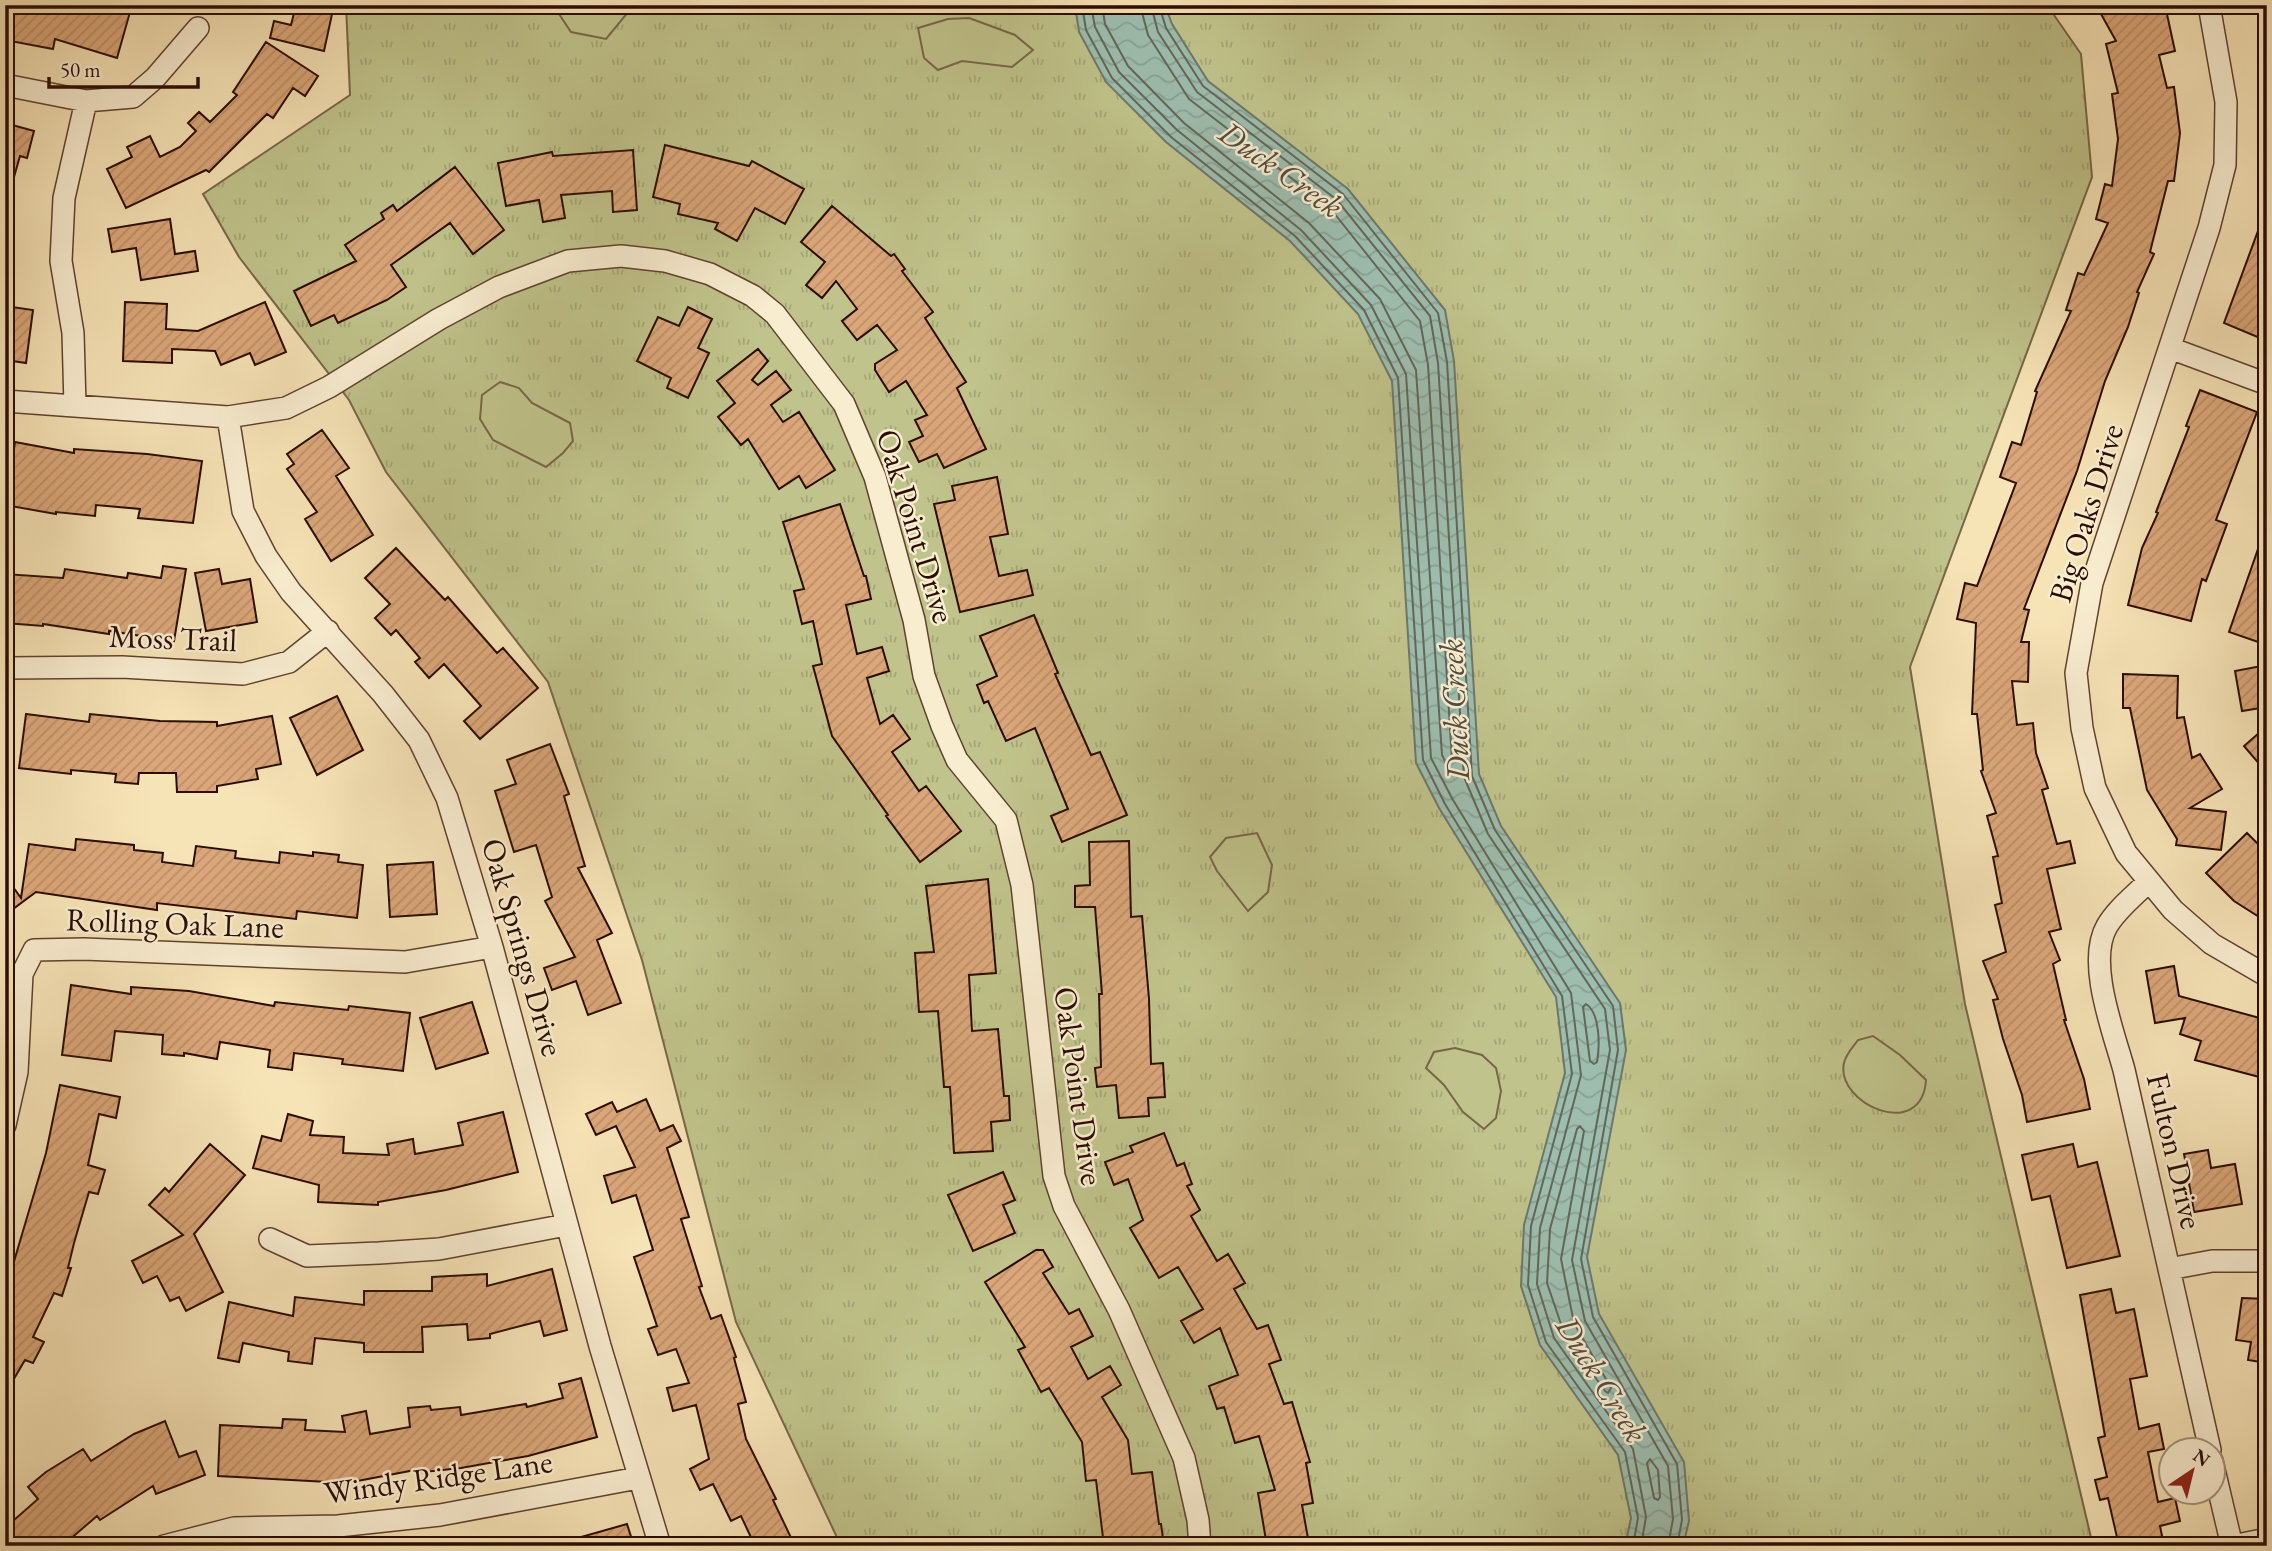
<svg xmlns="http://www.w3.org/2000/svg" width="2272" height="1551" font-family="'EB Garamond',serif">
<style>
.grass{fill:url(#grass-tufts);stroke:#766846;stroke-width:2}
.park{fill:#c0c38b;stroke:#766846;stroke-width:2}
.water{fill:url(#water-waves);stroke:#6f7769;stroke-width:2}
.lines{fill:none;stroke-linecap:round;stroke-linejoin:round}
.shore{stroke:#646658;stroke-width:2}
.building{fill:url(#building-hatch);stroke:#2b0d00;stroke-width:2}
.minor-casing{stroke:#5e422e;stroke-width:24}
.minor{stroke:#f9edd0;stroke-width:21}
.labels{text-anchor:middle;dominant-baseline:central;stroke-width:5;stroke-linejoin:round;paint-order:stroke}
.street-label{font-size:32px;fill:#2b0d00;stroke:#f9edd0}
.water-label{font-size:33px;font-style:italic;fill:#534b3d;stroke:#f9edd0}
</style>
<defs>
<pattern id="grass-tufts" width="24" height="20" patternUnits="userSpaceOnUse" patternTransform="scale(1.75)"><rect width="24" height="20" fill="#c0c38b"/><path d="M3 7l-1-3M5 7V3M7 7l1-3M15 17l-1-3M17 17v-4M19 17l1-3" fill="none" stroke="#a5a676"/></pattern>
<pattern id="water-waves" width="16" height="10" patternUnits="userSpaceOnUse" patternTransform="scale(1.75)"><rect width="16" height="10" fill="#9dbeaf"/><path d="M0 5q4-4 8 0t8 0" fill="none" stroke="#87a295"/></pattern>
<pattern id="building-hatch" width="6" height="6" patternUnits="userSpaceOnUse" patternTransform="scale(1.75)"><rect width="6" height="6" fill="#dba77a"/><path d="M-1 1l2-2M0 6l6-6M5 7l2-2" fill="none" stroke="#bc8f68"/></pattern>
</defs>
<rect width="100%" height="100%" fill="#f6e3b6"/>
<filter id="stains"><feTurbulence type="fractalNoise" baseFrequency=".00286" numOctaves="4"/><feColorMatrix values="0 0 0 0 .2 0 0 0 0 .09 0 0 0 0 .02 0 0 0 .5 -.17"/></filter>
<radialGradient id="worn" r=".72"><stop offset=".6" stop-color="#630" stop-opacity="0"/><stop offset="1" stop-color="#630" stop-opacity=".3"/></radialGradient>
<path class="grass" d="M346,5H2047L2081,54L2092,177L1910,667L1965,1004L2093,1546H841L736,1322L642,960L548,682L386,472L349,400L239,257L203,194L350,95Z"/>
<path class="park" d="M553,5H634L606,39L571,32Z
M969,18L1015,35L1033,50L1012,67L962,61L938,70L924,58L918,28L948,19Z
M500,382L519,388L532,403L570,423L573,441L563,453L546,467L493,440L480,419L482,395Z
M1257,833L1272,865L1268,892L1248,911L1217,871L1210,857L1226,838Z
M1873,1036L1900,1055L1926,1080C1922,1142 1835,1104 1844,1063C1846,1054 1853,1047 1858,1040Z
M1455,1048L1482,1055L1496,1068L1501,1091L1496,1118L1484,1129L1463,1112L1444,1085L1426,1068L1434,1052Z"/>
<path class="water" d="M1075,5H1165L1172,24L1208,81L1348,189L1445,310L1454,361L1479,774L1501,826L1620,1003L1626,1050L1587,1257L1599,1314L1684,1462L1689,1521L1683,1546H1625L1631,1518L1618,1455L1540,1345L1521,1286L1524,1225L1565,1073L1556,997L1439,808L1416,763L1392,381L1358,314L1290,241L1166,142L1106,82L1079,32Z"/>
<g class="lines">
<path class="shore" d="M1082,5L1086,30L1112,78L1171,137L1295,236L1364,310L1398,378L1423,760L1445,804L1562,996L1572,1074L1531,1226L1528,1285L1546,1342L1625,1452L1638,1518L1633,1546
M1091,5L1095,27L1119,72L1177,130L1301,230L1371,305L1406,374L1431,758L1453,800L1571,993L1581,1075L1540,1228L1537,1284L1554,1338L1633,1449L1646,1517L1641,1546
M1102,5L1105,24L1128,66L1184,123L1309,223L1380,299L1416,370L1442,755L1446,763L1450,764L1452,761L1428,365L1420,321L1330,208L1189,99L1148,35L1140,5
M1151,5L1158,32L1197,92L1337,200L1430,316L1438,363L1464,777L1488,834L1605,1009L1610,1050L1572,1260L1585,1321L1668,1466L1673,1519L1668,1546
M1159,5L1166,28L1203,86L1343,194L1438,313L1447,362L1472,776L1495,830L1613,1006L1618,1050L1581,1259L1593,1317L1677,1464L1682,1520L1677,1546
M1586,1004C1600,1013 1600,1045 1597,1062L1594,1064L1590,1061L1583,1007Z
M1580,1126L1584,1131L1561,1259L1574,1323L1611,1388L1608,1393L1605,1391L1564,1333L1547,1283L1550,1229L1577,1129Z
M1650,1459L1658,1470L1660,1497L1658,1500L1654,1498L1647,1463Z"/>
</g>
<path class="building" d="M5,5H57L76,9L77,5H132L117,58L55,39L53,49L5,40Z
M296,5H334L324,51L270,38L274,21L291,25Z
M2096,5H2165L2175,51L2159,55L2167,88L2174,87L2180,133L2174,181H2168L2150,252L2154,254L2137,292L2139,293L2128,327L2105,381L2077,471L2024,609L2029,610L2021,642H2029L2028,682L2012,681L2017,725L2033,723L2036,753L2048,788L2042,790L2057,844L2070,841L2075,863L2047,869L2061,929L2049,932L2060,960L2053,964L2066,1020H2064L2084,1079L2090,1109L2027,1122L2022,1095L2003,1039L1993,1000L1998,999L1983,961L2006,952L1995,905L2002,903L1993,857L1998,856L1987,816L1996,813L1981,771L1983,770L1977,714H1972L1976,623L1957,619L1965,583L1977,586L2016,483L2000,477L2012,442L2021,445L2037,392L2035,391L2071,311L2066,310L2078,273L2084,275L2108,223L2096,219L2105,184L2112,186L2118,139L2112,94L2118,93L2106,44L2116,41Z
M266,42L318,76L305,96L293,88L273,118L267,114L209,172L206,170L126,208L107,169L132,157L127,147L150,136L160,157L180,147L196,131L188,123L199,112L210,122L237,95L233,92Z
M5,123L34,131L27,158L20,156L10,191H5Z
M665,145L749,166L752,161L804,189L785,224L755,208L737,241L715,229L718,223L678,214L680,204L653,197Z
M633,150L637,210L613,212L612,191L561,195L565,218L543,222L539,200L506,206L498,163L552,152L553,156Z
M455,167L504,230L473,254L450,223L391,265L406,287L387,300L338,323L334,315L311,326L294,291L356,261L345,245L384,219L381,213L393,205L397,211Z
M832,206L891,256L894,254L905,269L902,271L933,312L925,318L966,382L957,388L986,449L944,468L937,454L919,462L909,442L923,436L915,420L927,415L906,381L889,392L875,370V364L897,350L877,325L857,340L842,321L857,309L836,281L822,298L806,285L825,262L801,242Z
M2265,212H2267V341L2224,323Z
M170,219L175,254L195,251L198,271L141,280L136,248L112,252L108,229Z
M125,302L167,304L166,329L198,331L265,302L286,352L255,365L250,353L221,365L215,351L172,349V363L123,361Z
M5,306L33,310L26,363L5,360Z
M688,307L712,319L698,348L709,353L688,398L667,388L671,378L637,361L658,317L679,326Z
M758,349L768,361L752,380L758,385L776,371L791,390L771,405L783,422L799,412L835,470L806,488L799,476L779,489L748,439L741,445L718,417L735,403L717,381Z
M2200,390L2257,412L2216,520L2227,524L2206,581L2202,579L2191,621L2128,605L2142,548L2158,513L2156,512L2189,427L2186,426Z
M322,430L349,468L336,476L373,535L331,561L305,519L317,512L287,469L294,464L287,454Z
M15,442L74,453V449L147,454L202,461L193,523L138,518L140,509L96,505L95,516L56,512V514L5,505Z
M997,477L1008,534L990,537L999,576L1027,570L1033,595L960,612L934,504L955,500L952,486Z
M840,504L864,576H866L871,599L846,605L857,654L882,647L889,671L867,678L880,724L893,715L910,739L892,752L919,791L926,786L961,831L920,862L886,816L888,815L832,736L813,666L822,664L813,621L802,624L794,591L804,589L783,522Z
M2265,529H2267V645L2229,632Z
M396,548L445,600L448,597L497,653L503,648L538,688L480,739L464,721L481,706L444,664L429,678L415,662L420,658L396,630L391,635L375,618L390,604L365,578Z
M163,566L186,569L174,641L109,631V634L43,624V626L5,623V574L63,578L65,569L127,578L128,573L161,578Z
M219,569L222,584L250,579L257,622L206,631L195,573Z
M1034,615L1058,673L1055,674L1091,755L1100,752L1127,815L1062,842L1051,816L1068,809L1035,728L1006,741L988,701L984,703L977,685L997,676L980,636Z
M2267,665V707L2242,711L2235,671Z
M2123,674L2178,676L2177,718L2184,717L2192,758L2200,754L2222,789L2190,808L2226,812L2221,850L2176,845L2177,839L2147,790L2130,708H2123Z
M337,696L363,750L317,775L290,718Z
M26,714L89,722L90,714L160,721L217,722V726L272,716L281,764L256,769L258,779L217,786V792H177L176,773H139L138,784L115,782L116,774L71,770V774L19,768Z
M2267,726V773L2244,746Z
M550,744L569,794L564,796L585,866L578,868L612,933L597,940L621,1003L588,1015L576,981L552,990L544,968L575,957L545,901L552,897L536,845L514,852L495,791L516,784L507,760Z
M2247,833L2267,853V922L2234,901L2206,873Z
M76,839L134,845V850L163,853L162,862L193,866L196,846L236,851L235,858L279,863L280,852L313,856V852L339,855L338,862L363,865L357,918L297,911L296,919L157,903V910L36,892L5,915V876L21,898L29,844L75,850Z
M1129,841L1131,917L1142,916L1149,999L1151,1064L1163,1063L1165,1097L1148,1098L1149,1116L1119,1118L1116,1085L1097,1087L1095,1068L1101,1067L1099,994H1102L1095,907H1075V886L1090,885L1089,842Z
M433,862L437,914L390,917L387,865Z
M988,879L996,973L969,975L972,1031L998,1029L1004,1096H1009L1010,1120L991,1122L993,1151L954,1153L950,1087H944L938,1011L919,1012L915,953L934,952L926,886Z
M2174,966L2179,996L2267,1020V1061L2263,1078L2195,1060L2201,1041L2180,1034L2185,1018L2155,1023L2146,971Z
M71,985L131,994V987L189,991L274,1006L275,1002L348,1010L349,1006L410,1013L403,1071L342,1064L343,1059L294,1053L292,1070L268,1067L270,1050L220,1042L217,1059L184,1053V1056L162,1054L163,1035L115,1031L111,1061L62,1055Z
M472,1002L488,1053L436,1069L420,1018Z
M60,1085L120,1097L116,1118L99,1114L88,1165L105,1170L98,1194L89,1192L74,1243L68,1268H71L62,1296L54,1293L33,1337L44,1342L33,1363L25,1360L5,1394V1292L46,1153Z
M646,1099L660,1131L673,1125L681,1141L667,1148L689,1217L681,1219L702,1286L699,1287L711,1319L721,1315L736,1357L734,1358L746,1402L738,1404L746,1439L776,1499L773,1500L795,1546H755L741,1516L731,1521L713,1484L700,1490L690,1469L709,1459L696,1405L673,1411L667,1388L689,1383L676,1349L658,1355L648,1329L657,1326L634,1257L653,1250L636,1195L612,1203L604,1176L635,1167L616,1126L596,1135L586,1114L612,1102L617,1112Z
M503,1112L518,1172L446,1190L378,1202V1205L318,1202L319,1185L253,1168L262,1136L281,1141L288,1114L313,1121L310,1135L344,1137L343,1153L389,1155L387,1144L413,1139L415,1154L463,1145L458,1123Z
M1164,1133L1177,1166L1184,1163L1192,1184L1187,1186L1200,1210L1191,1216L1217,1261L1228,1254L1245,1283L1234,1289L1257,1329L1268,1325L1281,1360L1269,1364L1284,1404L1292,1402L1310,1462L1306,1463L1313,1503L1302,1505L1309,1544L1267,1546L1258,1493L1275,1490L1259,1436L1235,1443L1224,1407L1217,1409L1209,1386L1238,1375L1220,1328L1194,1343L1181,1321L1203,1309L1178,1267L1159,1278L1130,1228L1143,1220L1128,1179L1114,1185L1105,1162L1133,1152L1130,1146Z
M210,1144L245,1175L194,1234L223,1292L186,1311L179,1297L170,1301L157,1276L143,1283L132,1261L183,1235L149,1205L165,1188L169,1192Z
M2073,1144L2078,1167L2097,1162L2120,1256L2067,1268L2050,1196L2032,1200L2022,1155Z
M2208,1150L2211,1168L2235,1164L2242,1204L2194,1212L2184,1154Z
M1003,1172L1015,1200L1003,1205L1015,1233L973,1251L948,1195Z
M1036,1250H1043L1053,1267L1043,1273L1069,1314L1079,1309L1093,1336L1071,1347L1088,1379L1110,1366L1121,1385L1102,1397L1128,1440L1132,1474L1152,1472L1159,1524H1161L1164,1546H1104L1096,1480L1086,1481L1082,1442L1049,1388L1041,1392L1018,1350L1025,1347L985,1282Z
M552,1269L567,1330L544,1336L540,1321L490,1334V1338L468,1340L467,1324L422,1327L423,1352H364V1343L315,1338L312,1364L288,1361L289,1352L243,1343L239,1362L218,1358L229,1302L293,1316L295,1297L364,1305V1291H432V1277L487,1274V1286Z
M2111,1289L2116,1313L2134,1309L2147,1376L2130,1379L2139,1429L2159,1424L2164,1449L2148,1452L2158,1502L2175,1498L2180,1521L2160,1526L2164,1546H2119L2108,1498L2100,1500L2095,1480L2107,1477L2098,1438L2105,1436L2080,1295Z
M2242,1298L2267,1299V1363L2248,1360L2251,1342L2236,1340Z
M581,1378L597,1437L528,1456L461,1468L415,1473V1470L347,1483L218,1476L220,1425L282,1428L283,1419L306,1420L305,1430L345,1432L342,1416L366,1411L370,1434L410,1427L408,1408L430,1406L431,1410L460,1407L461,1415L526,1404L527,1407L563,1398L559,1384Z
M165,1421L179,1457L196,1451L205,1475L156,1494L153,1486L100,1520L97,1516L62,1546H5V1528L38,1499L28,1487L46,1472L83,1449L91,1461L134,1434Z
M627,1524L634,1546H567V1541Z"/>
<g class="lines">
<defs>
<path id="minor" d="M2209,5L2226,102L2225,165L2209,228L2092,583L2076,673L2082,728L2095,788L2126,853L2173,910L2212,944L2267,976
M5,85L86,101L133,97L155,78L198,28
M2170,348L2267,384
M5,401L228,417L286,408L329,387L439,319L499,287L568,261L621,256L665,261L710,274L753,296L775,314L844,404L875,477L914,620L924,676L942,726L957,760L1006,820L1022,885L1054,1176L1064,1206L1119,1310L1184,1458L1198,1520L1200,1546
M75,405L73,333L61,261L64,198L86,101
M228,417L243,511L266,556L291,592L383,694L419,740L447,798L492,947L600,1346L660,1546
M5,668L122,667L243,674L289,662L328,631
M2148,882C2134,896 2117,909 2107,926C2086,962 2114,1033 2124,1070L2210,1450
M5,1125L17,1072L22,974L34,950L84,949L405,962L492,947
M270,1239L307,1256L379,1253L439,1249L566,1225
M2169,1269L2212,1261H2267
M2212,1461L2232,1546
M164,1546L234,1528L338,1526L440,1515L638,1478
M2232,1546L2267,1539"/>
</defs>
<use href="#minor" class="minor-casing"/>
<use href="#minor" class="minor"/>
</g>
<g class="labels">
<g class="street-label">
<text transform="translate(2086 513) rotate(-73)">Big Oaks Drive</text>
<text transform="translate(916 526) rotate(73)">Oak Point Drive</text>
<text transform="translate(173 638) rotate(2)">Moss Trail</text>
<text transform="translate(175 923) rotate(2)">Rolling Oak Lane</text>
<text transform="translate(523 947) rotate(74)">Oak Springs Drive</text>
<text transform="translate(1079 1086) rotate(82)">Oak Point Drive</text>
<text transform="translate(2175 1151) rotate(77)">Fulton Drive</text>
<text transform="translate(438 1477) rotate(-8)">Windy Ridge Lane</text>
</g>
<g class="water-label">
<text transform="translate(1281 169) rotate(35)">Duck Creek</text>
<text transform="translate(1454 710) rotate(-93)">Duck Creek</text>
<text transform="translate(1602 1379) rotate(58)">Duck Creek</text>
</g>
</g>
<rect width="2272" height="1551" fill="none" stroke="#f6e3b6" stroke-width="28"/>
<rect x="7" y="7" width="2258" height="1537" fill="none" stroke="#2b0d00" stroke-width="3.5"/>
<rect x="14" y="14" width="2244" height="1523" fill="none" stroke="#2b0d00" stroke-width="2"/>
<g transform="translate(2192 1471) rotate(35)"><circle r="33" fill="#f9edd0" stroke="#a7937d" stroke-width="2"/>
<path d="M0-5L12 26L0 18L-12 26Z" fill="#8f2418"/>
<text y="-10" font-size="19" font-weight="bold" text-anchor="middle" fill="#2b0d00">N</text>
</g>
<path d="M49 77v10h149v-10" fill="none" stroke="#2b0d00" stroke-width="3.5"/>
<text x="60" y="77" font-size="21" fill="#2b0d00" stroke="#f9edd0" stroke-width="5" paint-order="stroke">50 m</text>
<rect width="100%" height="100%" filter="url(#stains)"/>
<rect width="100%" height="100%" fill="url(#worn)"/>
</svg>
